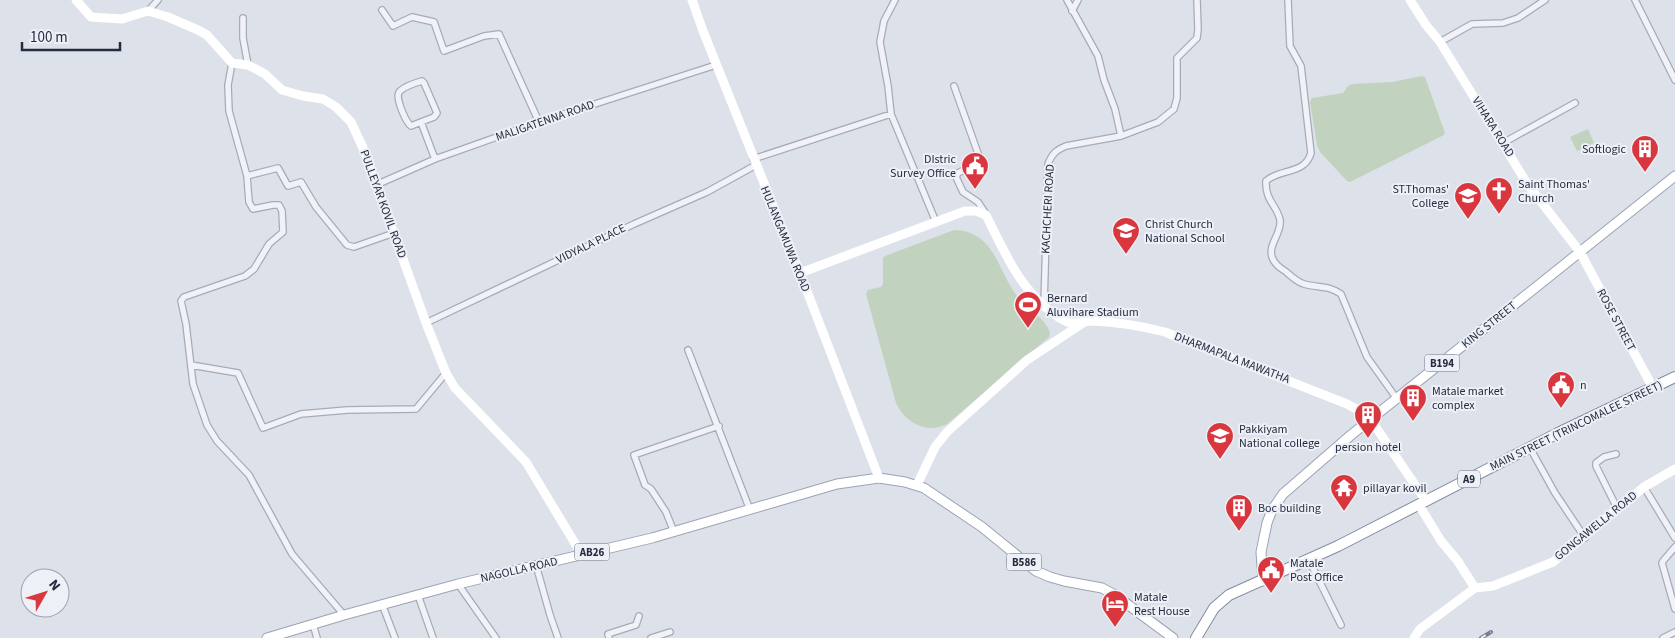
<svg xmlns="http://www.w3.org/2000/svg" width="1675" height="638" font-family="'Source Sans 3',sans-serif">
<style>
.green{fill:#c1d3be}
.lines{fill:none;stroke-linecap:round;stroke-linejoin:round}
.street-casing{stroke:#a6abb7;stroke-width:8}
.primary-casing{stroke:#9ca3b5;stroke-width:11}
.highway-casing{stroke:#838ca1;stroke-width:12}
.street{stroke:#f0f2f7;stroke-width:5.5}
.secondary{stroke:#fff;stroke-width:9}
.primary{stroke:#fff;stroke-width:9}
.highway{stroke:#fff;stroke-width:10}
.rail-casing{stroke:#757e94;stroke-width:4}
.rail{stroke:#edf0f6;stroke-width:2;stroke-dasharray:5.5;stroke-linecap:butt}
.labels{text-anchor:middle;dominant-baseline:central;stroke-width:4;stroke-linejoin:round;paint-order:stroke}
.shield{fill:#edf0f6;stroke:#616777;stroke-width:1}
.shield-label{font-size:11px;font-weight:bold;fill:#252c41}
.street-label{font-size:12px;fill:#252c41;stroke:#edf0f6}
.poi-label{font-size:12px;fill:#252c41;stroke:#edf0f6;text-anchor:start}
</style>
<rect width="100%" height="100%" fill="#dde1e9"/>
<path class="green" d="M1422,76L1425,77L1445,133L1444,135L1350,182L1347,181L1320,152L1317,145L1310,102L1312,98L1343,93L1348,86L1353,84L1392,82Z
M1588,129L1594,143L1577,151L1570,137Z
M954,230C995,231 997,270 1017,296C1027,309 1045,317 1050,333L1049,337L947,424C926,435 905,422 896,403L866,294L868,290L881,287L883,284V258L885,256Z"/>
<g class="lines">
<defs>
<path id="street" d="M895,0L884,21L880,42L888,86L891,114L936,222
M1067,0L1098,56L1104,80L1115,109L1121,136
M1288,0L1290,46L1301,66L1311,153C1305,175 1280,168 1266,181C1265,201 1277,205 1280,220C1282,233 1268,244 1272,257C1274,263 1280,268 1285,271C1291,276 1297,282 1304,284C1318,288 1328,285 1341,294L1367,357L1397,399
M1635,0L1675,80
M382,10L393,26L412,17L434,22L444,51L484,36L499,34L539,122
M148,11L158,0
M1072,11L1078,0
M243,18V38L248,65
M1440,42L1472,24L1503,23L1518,18L1545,0
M232,63L228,85L229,111L247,176L249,202L253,209L273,205H279L282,211L283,232L269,244L254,269L245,276L184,297L181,301L186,324L193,384L207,425L217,441L249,475L292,554L344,615
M954,86L980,159L979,162L958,173L956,177L963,192L978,202L986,214
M421,122L434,117L437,113L424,83L422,81C415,83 405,86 400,91C394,96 405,119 409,124L411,126L421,122L435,159
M1503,143L1575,103
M753,159L891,114
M247,176L278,168L288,186L301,182L316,207L347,245L354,247L394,233
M376,185L435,159L539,122L716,65
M1044,306L1048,164C1052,154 1056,150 1066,146L1121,136L1158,122L1174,109L1177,98V58L1197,38L1198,29L1197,0
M426,323L634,224L707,192L756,165
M688,350L750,510
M191,365L238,373L263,428L301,414L347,410L416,409L446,373
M1530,448L1555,493L1585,538
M1616,454L1604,457L1596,463V466L1617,508
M1644,487L1675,538
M674,532L666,512L651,489L645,485L634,455L719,426
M1675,547L1663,561L1662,563L1675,609
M1309,560L1341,625
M536,565L550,615L558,638
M458,584L496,638
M418,595L433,638
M382,604L395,638
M313,624L317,638
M609,638L608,634L636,625L639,616
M651,638L670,632
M1663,638L1675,632"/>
<path id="primary" d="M1263,581L1261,552L1267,523L1272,510L1283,494L1351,435L1675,176
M267,638L344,615L458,584L652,538L837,484L879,478L905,482L924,488L982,527L1036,571L1050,577L1064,581L1102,588L1115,595L1173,638"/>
<path id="highway" d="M1196,638L1214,608L1229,595L1338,546L1558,433L1675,377"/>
</defs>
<use href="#street" class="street-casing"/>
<use href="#primary" class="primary-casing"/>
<use href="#highway" class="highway-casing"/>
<use href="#street" class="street"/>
<path class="secondary" d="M76,0L91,17L122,19L148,11L168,17L198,30L207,35L232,63L248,65L265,74L282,90L303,96L323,99L336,107L351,122L363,148L426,323L446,373L455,388L526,462L582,555
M692,0L703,31L800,273L879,478
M1410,0L1426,25L1440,42L1528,185L1580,252L1653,388
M800,273L965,211H976L986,215C1004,251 1020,290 1054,314C1059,318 1064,322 1071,323C1078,324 1086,321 1093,321C1118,322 1141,326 1165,332L1347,404L1362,412L1371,420L1426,501
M917,485L935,447L947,432L1027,360L1083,323
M1419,505L1441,541L1457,560L1475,588
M1414,638L1420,629L1475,588L1493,586L1553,562L1644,487L1675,469"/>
<use href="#primary" class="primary"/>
<use href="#highway" class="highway"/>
<defs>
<path id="rail" d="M1481,638L1491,632"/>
</defs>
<use href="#rail" class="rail-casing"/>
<use href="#rail" class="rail"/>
</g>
<defs>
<symbol id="building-pin" viewBox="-11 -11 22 30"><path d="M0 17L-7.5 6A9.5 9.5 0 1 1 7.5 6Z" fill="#da363e" stroke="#edf0f6"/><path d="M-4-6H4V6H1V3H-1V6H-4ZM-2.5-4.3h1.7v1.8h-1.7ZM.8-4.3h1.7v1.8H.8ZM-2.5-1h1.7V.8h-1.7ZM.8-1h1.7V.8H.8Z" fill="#fff"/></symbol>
<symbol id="civic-pin" viewBox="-11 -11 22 30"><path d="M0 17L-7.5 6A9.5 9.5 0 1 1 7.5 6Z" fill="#da363e" stroke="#edf0f6"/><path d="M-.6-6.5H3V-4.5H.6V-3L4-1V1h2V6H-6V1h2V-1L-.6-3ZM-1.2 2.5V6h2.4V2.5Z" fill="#fff"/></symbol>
<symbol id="church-pin" viewBox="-11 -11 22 30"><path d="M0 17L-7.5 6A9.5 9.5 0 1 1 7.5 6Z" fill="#da363e" stroke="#edf0f6"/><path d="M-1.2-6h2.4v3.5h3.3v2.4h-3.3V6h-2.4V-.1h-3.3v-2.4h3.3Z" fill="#fff"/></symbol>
<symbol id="school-pin" viewBox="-11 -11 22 30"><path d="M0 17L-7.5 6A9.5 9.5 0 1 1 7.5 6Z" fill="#da363e" stroke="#edf0f6"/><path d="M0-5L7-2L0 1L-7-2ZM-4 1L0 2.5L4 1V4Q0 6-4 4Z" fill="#fff"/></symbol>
<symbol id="stadium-pin" viewBox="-11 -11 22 30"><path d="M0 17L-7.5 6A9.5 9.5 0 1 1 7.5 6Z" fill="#da363e" stroke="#edf0f6"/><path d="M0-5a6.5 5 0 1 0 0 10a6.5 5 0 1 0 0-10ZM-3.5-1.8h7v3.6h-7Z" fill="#fff"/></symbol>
<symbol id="temple-pin" viewBox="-11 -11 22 30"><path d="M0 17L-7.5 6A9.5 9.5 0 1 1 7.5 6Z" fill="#da363e" stroke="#edf0f6"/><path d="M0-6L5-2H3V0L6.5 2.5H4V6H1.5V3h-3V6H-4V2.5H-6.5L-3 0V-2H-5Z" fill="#fff"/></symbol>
<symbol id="hotel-pin" viewBox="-11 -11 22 30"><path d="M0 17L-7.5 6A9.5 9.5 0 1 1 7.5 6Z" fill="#da363e" stroke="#edf0f6"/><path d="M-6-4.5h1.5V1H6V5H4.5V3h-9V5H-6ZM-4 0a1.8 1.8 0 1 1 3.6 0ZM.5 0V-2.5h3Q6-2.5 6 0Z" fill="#fff"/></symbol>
</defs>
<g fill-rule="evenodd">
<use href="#building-pin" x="1629" y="133" width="32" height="43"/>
<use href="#civic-pin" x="959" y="150" width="32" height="43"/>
<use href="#church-pin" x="1483" y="175" width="32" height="43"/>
<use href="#school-pin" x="1452" y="180" width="32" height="43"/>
<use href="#school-pin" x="1110" y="215" width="32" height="43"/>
<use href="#stadium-pin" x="1012" y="289" width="32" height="43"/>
<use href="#civic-pin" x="1545" y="369" width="32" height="43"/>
<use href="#building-pin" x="1397" y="382" width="32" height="43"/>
<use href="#building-pin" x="1352" y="399" width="32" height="43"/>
<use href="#school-pin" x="1204" y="420" width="32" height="43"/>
<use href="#temple-pin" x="1328" y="472" width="32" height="43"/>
<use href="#building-pin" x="1223" y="492" width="32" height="43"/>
<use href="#civic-pin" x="1255" y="554" width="32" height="43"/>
<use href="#hotel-pin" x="1099" y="588" width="32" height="43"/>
</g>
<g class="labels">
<g class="shield">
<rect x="1424.5" y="354.5" width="35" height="17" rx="4"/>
<rect x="1458" y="470.5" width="22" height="17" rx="4"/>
<rect x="574.5" y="543.5" width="35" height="17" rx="4"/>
<rect x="1006.5" y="553.5" width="35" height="17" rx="4"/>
</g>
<g class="shield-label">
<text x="1442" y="363">B194</text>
<text x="1469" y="479">A9</text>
<text x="592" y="552">AB26</text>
<text x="1024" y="562">B586</text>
</g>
<g class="street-label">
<text transform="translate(545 121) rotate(-19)">MALIGATENNA ROAD</text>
<text transform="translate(1493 127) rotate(58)">VIHARA ROAD</text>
<text transform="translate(383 204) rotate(70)">PULLEYAR KOVIL ROAD</text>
<text transform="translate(1048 209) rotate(-87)">KACHCHERI ROAD</text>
<text transform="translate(785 239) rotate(68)">HULANGAMUWA ROAD</text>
<text transform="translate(591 244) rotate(-26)">VIDYALA PLACE</text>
<text transform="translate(1616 320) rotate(62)">ROSE STREET</text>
<text transform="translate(1489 325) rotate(-39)">KING STREET</text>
<text transform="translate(1232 358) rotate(21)">DHARMAPALA MAWATHA</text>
<text transform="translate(1576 426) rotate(-26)">MAIN STREET (TRINCOMALEE STREET)</text>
<text transform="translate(1596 526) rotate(-39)">GONGAWELLA ROAD</text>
<text transform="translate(519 570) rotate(-13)">NAGOLLA ROAD</text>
</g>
<g class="poi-label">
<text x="1626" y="149" text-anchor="end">Softlogic</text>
<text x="956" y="159" text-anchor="end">DIstric<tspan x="956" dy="14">Survey Office</tspan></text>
<text x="1518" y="184">Saint Thomas'<tspan x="1518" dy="14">Church</tspan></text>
<text x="1449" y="189" text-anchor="end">ST.Thomas'<tspan x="1449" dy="14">College</tspan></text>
<text x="1145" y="224">Christ Church<tspan x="1145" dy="14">National School</tspan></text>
<text x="1047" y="298">Bernard<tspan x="1047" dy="14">Aluvihare Stadium</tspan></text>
<text x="1580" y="385">n</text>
<text x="1432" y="391">Matale market<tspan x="1432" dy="14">complex</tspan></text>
<text x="1239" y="429">Pakkiyam<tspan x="1239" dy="14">National college</tspan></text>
<text x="1368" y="447" text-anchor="middle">persion hotel</text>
<text x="1363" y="488">pillayar kovil</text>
<text x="1258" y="508">Boc building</text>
<text x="1290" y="563">Matale<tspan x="1290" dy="14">Post Office</tspan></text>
<text x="1134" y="597">Matale<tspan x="1134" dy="14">Rest House</tspan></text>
</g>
</g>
<g transform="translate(45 593) rotate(51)"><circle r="24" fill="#edf0f6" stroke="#9da2ae"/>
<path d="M0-4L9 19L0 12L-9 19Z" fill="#da363e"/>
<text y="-8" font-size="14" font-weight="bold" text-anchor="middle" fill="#252c41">N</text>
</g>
<path d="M22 42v8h98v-8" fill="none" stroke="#252c41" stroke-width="2.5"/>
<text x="30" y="42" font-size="15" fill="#252c41" stroke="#edf0f6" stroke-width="4" paint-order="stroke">100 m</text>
</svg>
